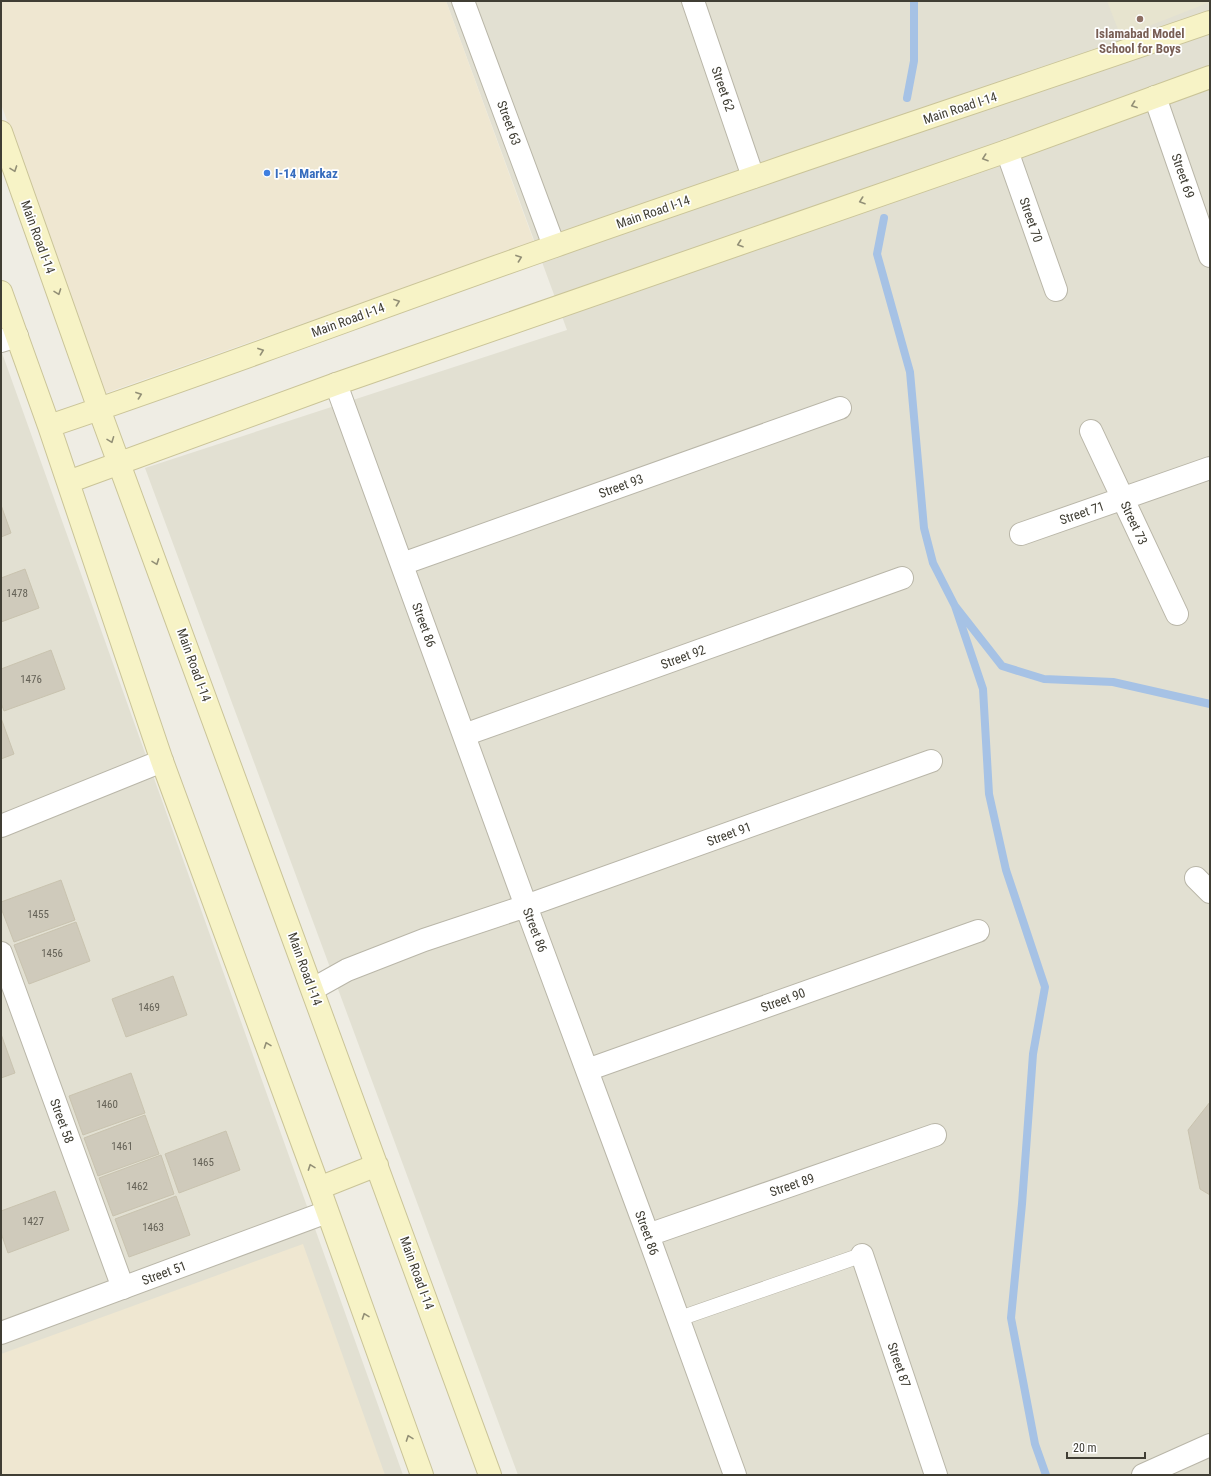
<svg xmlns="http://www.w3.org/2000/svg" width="1211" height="1476" font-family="'Roboto Condensed',sans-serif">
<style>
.residential{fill:#e2e0d2}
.commercial{fill:#efe7d1}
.education{fill:#e7e4cf}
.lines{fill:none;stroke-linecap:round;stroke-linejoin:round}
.stream{stroke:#a6c2e5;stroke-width:8}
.building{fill:#cfcabb;stroke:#c9c3af}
.service-casing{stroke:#b9b6a8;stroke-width:16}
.minor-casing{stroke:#b9b6a8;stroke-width:24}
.tertiary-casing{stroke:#b9b6a8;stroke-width:24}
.secondary-casing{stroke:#cac498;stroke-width:24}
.service{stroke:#fff;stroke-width:15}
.minor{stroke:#fff;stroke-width:22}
.tertiary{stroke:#fff;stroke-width:22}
.secondary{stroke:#f7f3c6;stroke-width:22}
.oneway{stroke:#928f76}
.education-dot{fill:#8d6e63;stroke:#fff;stroke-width:1.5}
.shop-dot{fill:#3f7fe0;stroke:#fff;stroke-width:1.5}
.labels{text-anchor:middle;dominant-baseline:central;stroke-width:3.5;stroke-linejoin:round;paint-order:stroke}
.number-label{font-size:11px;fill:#646156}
.education-label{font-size:13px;font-weight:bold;fill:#785e54;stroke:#fff}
.street-label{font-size:13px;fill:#403e34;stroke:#fff}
.shop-label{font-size:13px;font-weight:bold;fill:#366cbe;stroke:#fff;text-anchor:start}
</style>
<rect width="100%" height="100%" fill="#efede4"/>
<path class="residential" d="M446,1H1210V1475H518L145,468L567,330Z
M1,350L403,1475H1Z"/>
<path class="commercial" d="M1,1H446L534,242L106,393L1,104Z
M303,1244L385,1475H1V1354Z"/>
<path class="education" d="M1107,1H1210V2L1121,37Z"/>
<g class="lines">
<path class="stream" d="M907,98L914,61V1
M884,218L877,254L910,372L924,528L933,563L955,606L1002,666L1044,679L1113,682L1210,704
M955,606L983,689L989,794L1006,870L1045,987L1033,1054L1022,1204L1011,1318L1035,1444L1046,1475"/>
</g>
<path class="building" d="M1,505L11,533L1,537Z
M25,569L39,608L1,622V578Z
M51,650L65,689L4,711L1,703V669Z
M1,718L14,754L1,759Z
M61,880L75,920L14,942L1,908V902Z
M76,922L90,961L29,984L14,945Z
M173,976L187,1015L126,1037L112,999Z
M1,1034L15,1073L1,1078Z
M131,1073L145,1113L83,1135L69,1096Z
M1210,1102V1195L1200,1189L1188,1130Z
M145,1115L159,1154L98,1176L84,1138Z
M226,1131L240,1170L179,1193L165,1154Z
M161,1155L174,1194L113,1216L99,1178Z
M55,1191L69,1230L8,1253L1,1233V1211Z
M176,1196L190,1235L129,1257L115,1219Z"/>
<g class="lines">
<defs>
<path id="service" d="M678,1319L862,1255"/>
<path id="minor" d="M1155,97L1210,256
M1007,151L1056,290
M336,384L526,906L648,1235L735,1475
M1091,431L1177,614
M1021,534L1210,468
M402,564L840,408
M464,735L902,578
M1,826L162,761
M1196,878L1210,892
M1,953L123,1288
M313,989L347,970L424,940L526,906L931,761
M587,1070L978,931
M648,1235L935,1135
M862,1255L936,1475
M1143,1475L1210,1445"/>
<path id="tertiary" d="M463,1L554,246
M693,1L753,177
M1,341L17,336
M1,1333L327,1212"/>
<path id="secondary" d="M1,132L99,409L490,1475
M1,292L49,426L162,761L319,1188L422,1475
M49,426C219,369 386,305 555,246C773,169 992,97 1210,22
M68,482L336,384L1007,151L1210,77
M319,1188L377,1165"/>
</defs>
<use href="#service" class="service-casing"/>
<use href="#minor" class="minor-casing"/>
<use href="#tertiary" class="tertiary-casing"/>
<use href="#secondary" class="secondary-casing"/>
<use href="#service" class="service"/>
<use href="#minor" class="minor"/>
<use href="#tertiary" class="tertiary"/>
<use href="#secondary" class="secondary"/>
</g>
<defs><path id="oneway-chevron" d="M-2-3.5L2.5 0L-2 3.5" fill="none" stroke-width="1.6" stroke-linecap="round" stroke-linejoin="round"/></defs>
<g class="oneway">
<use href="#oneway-chevron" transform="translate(1134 105) rotate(160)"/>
<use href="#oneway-chevron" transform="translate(985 158) rotate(161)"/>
<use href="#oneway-chevron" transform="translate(14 169) rotate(70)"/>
<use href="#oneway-chevron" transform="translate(862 201) rotate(161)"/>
<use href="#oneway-chevron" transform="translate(740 244) rotate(161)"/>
<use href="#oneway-chevron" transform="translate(519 258) rotate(-20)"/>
<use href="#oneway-chevron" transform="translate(58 292) rotate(70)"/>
<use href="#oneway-chevron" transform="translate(397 302) rotate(-20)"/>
<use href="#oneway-chevron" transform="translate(261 351) rotate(-20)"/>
<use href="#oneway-chevron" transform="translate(139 395) rotate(-20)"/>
<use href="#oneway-chevron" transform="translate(111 440) rotate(69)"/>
<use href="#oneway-chevron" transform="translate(156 562) rotate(70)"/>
<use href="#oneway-chevron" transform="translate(267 1045) rotate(-110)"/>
<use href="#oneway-chevron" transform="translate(311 1167) rotate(-110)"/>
<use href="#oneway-chevron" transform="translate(365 1316) rotate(-110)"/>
<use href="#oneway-chevron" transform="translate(409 1438) rotate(-110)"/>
</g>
<circle class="education-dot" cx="1140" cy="19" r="4"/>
<circle class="shop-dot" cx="267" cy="173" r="4"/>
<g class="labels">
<g class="number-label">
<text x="17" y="593">1478</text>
<text x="31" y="679">1476</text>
<text x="38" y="914">1455</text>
<text x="52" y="953">1456</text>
<text x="149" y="1007">1469</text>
<text x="107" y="1104">1460</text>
<text x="122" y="1146">1461</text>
<text x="203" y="1162">1465</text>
<text x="137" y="1186">1462</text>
<text x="33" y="1221">1427</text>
<text x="153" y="1227">1463</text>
</g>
<g class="education-label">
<text x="1140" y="33">Islamabad Model<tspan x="1140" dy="15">School for Boys</tspan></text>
</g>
<g class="street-label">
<text transform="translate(723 89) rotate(71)">Street 62</text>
<text transform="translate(960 108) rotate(-18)">Main Road I-14</text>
<text transform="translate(509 123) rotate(70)">Street 63</text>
<text transform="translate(1183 176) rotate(71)">Street 69</text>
<text transform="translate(653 212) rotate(-19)">Main Road I-14</text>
<text transform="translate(1031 220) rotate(71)">Street 70</text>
<text transform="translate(38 237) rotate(70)">Main Road I-14</text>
<text transform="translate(348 320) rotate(-20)">Main Road I-14</text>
<text transform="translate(621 486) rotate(-20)">Street 93</text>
<text transform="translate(1082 513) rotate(-19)">Street 71</text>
<text transform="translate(1134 523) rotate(65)">Street 73</text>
<text transform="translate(424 625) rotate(70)">Street 86</text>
<text transform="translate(683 657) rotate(-20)">Street 92</text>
<text transform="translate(194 665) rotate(70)">Main Road I-14</text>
<text transform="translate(729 834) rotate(-20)">Street 91</text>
<text transform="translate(535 930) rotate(69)">Street 86</text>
<text transform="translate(305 969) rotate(70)">Main Road I-14</text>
<text transform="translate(783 1000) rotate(-20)">Street 90</text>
<text transform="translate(62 1121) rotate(70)">Street 58</text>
<text transform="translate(792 1185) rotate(-19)">Street 89</text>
<text transform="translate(647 1233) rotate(70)">Street 86</text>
<text transform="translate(164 1273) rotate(-20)">Street 51</text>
<text transform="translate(417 1273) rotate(70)">Main Road I-14</text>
<text transform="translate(899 1365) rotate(71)">Street 87</text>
</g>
<g class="shop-label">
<text x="275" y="173">I-14 Markaz</text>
</g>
</g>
<rect width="1211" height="1476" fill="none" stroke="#403e34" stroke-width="4"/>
<path d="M1067 1452v6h78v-6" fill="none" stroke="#403e34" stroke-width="2"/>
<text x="1073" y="1452" font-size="12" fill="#403e34" stroke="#ffffff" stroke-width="3" paint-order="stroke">20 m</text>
</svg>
